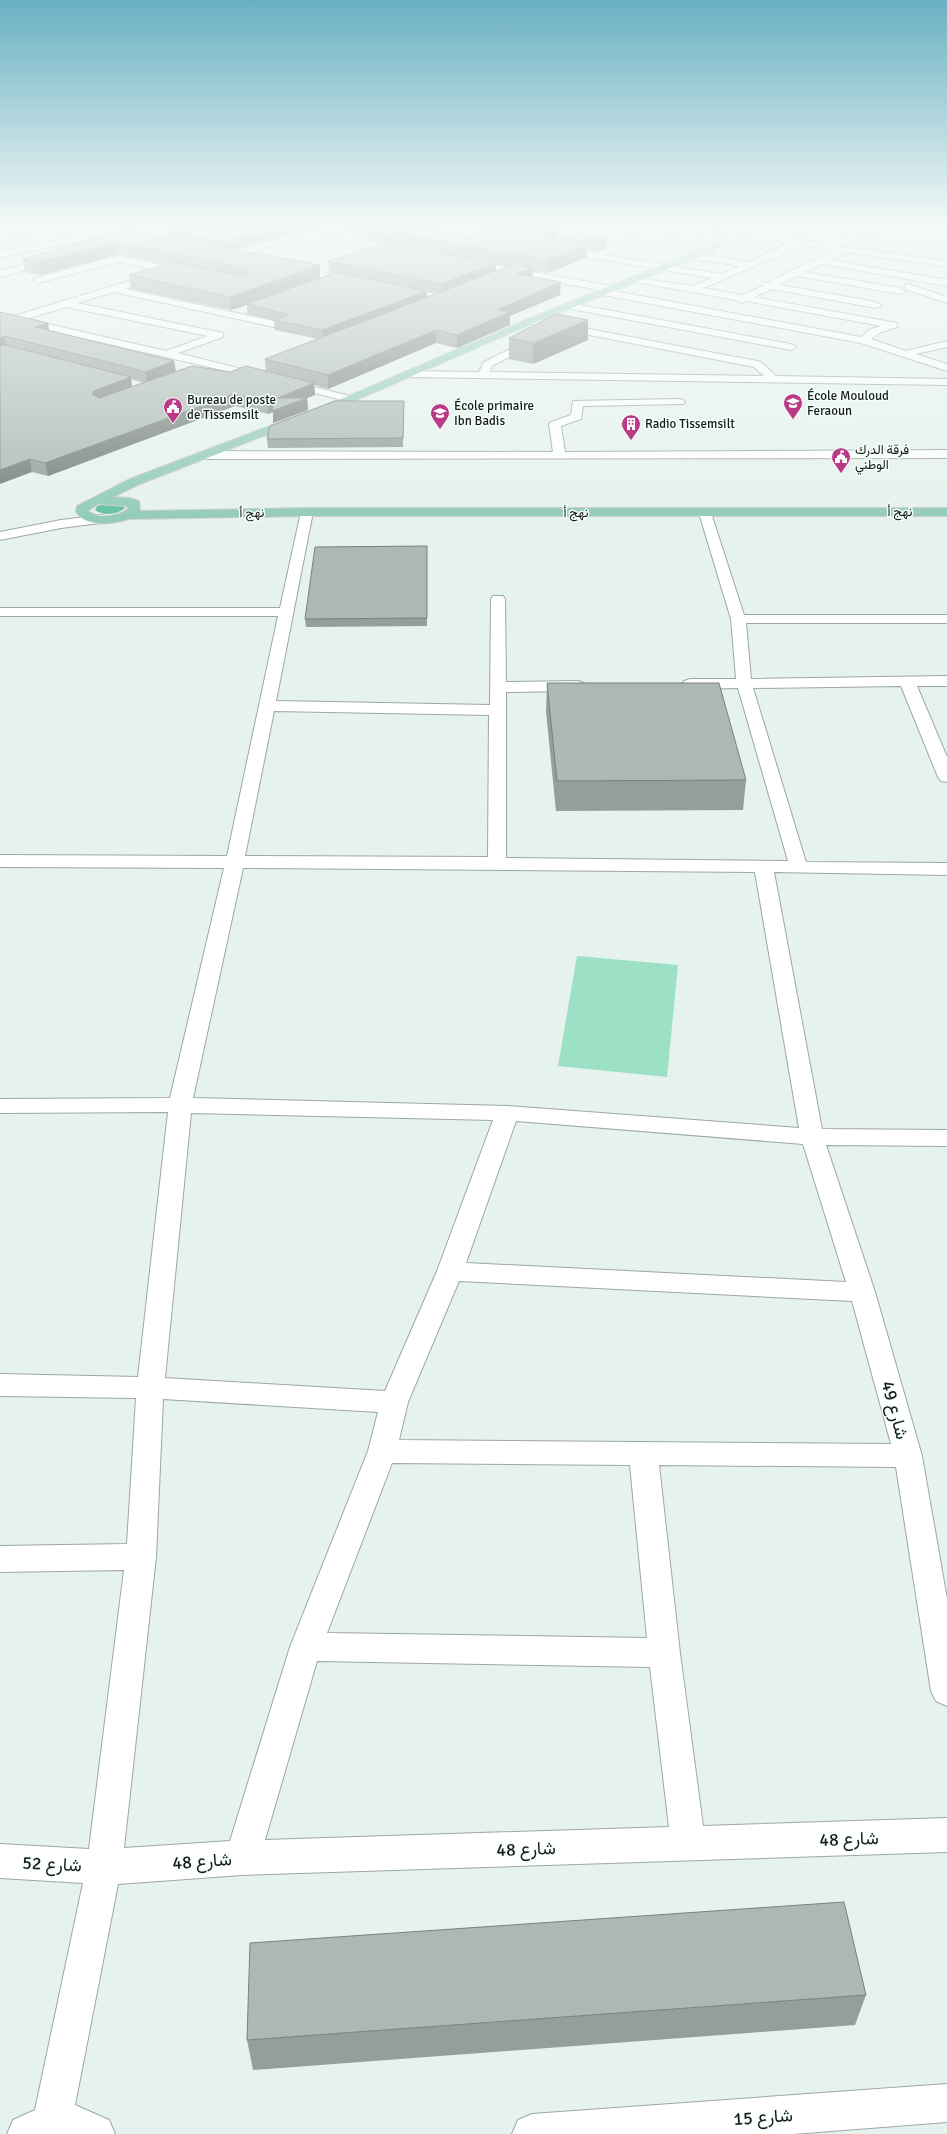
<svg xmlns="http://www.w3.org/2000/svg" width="947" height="2134" font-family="Signika,Vazirmatn,sans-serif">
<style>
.green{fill:#9ce0c6}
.forest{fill:#62c09f}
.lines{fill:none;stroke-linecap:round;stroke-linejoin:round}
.minor-casing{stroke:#9ca8a3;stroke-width:2}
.major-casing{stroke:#cccdcd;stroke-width:2}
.minor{fill:#fff;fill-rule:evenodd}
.major{fill:#92cbb8;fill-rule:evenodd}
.wall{fill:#949e9a;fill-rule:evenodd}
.shaded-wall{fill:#78817d}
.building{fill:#acb8b3;stroke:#78817d}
.labels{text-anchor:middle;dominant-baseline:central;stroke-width:3;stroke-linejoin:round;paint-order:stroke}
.far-poi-label{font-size:13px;fill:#171c1a;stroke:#f5fffa;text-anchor:start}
.far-street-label{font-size:13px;fill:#171c1a;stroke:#f5fffa}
.near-street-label{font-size:18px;fill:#171c1a;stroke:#f5fffa}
</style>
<rect width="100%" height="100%" fill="#e6f2ed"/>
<path class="green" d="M577,956L678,965L667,1077L558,1066Z"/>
<path class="forest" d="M106,503L122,505L125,508C117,515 103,516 95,510L97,506Z"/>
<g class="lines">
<defs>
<path id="minor" d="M32,226H45L0,242V236Z
M60,226H78L137,237L141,240L137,243L95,235V238L92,239L0,257V251L91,234Z
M321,226C344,226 363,242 386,247C393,248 404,247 409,252L405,255L380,251L334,233L303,236L227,260L223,257L299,232L325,229Z
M417,226H436L500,237L504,240L500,243Z
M598,226H610L556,246L595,253L655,231L635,226C672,226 707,237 744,238C758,238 771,236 784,233C794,230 802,226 813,226L785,238L828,244L885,226H898L839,246L947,261V267L847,252L830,260L947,280V286L822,264L805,272L901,288L906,291L901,294L797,276L780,285L876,302L881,305L876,308L772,289L754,297L897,323V327L879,333L871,339L906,351L947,341V347L916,354L947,364V371L861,343L603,295L598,292L600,290L467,266L463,263L467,260L611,286L616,289L614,291L861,337L871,329L881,326L746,301L741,303L736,300L636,282L631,279L633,277L692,286L712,278L556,252L552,249L556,246L552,244L553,242ZM666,233C704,240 741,247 780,239V242L788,243L749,262L695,253L691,256L695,259L740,266L721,274L606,255ZM798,245L836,250L790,271L769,283H764L763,286L743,295L703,288L779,256Z
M118,256L186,270L191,273L186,276L118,262L38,283L33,280L35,278Z
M52,257L55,258V262L0,277V271Z
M291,266L355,279L360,282L355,285L288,271V267Z
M159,272L164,275L162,277L125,289L274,321L279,324L274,327L114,292L77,303L223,333V337L178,353L354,397L356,399L350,402L248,376L0,319V313L14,316ZM66,307L208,336L166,351L26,319Z
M908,284L947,297V303L905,289V285Z
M569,303L791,344L796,347L791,350L566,308V304Z
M531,318L757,361L761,362L776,376L947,379V385L407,377L402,374L407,371L479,372L484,362L534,337L538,338V342L492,366L490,372L764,376L754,367L528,323V319Z
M679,399L683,400L685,402L683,404L583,406L581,419L561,426L565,452L947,450V458L206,459L200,455L206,451L553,452L549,424L551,422L571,415L573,401Z
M307,508L313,512L276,701L490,705L491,599L493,596H503L505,599L506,682L578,681L584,683L586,686L584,689L578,691L506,692V858L788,861L738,688L690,689L684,687L682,684L684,681L690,679H736L731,619L699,513L700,510L705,509L711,513L744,615H947V623H746L751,679L947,676V686H917L947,757V782L941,781L938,777L901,686L753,688L806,862L947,863V875L774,872L822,1129L947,1130V1146L826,1145L875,1292L922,1456L947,1599V1706L936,1701L931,1691L896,1467L659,1465L680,1653L703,1826L947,1818V1852L242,1875L118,1884L75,2105L109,2120L115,2134H7L13,2120L35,2110L83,1883L0,1878V1844L89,1849L124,1570L0,1572V1546L127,1544L136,1398L0,1396V1374L138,1377L168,1112L0,1113V1099L170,1098L224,868L0,867V855L227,856L278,616H0V608H280L301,512ZM274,711L489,715L488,857L245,856ZM243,868L755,872L799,1128L507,1106L193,1098ZM191,1113L493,1120L437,1271L385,1391L165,1378ZM516,1121L803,1144L846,1282L466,1263ZM459,1281L852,1301L891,1444L399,1440L408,1402ZM163,1399L378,1412L368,1451L290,1647L230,1841L124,1848L156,1557ZM392,1463L630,1465L647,1638L327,1633ZM317,1661L650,1667L669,1827L265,1840Z
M103,515L110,519L108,522L61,528L0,540V532L61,520Z
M947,2084V2122L793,2134H512L518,2120L532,2114Z"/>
<path id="major" d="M706,226H715L730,241L721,248L534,323L354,401L140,484L113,497L130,498L139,501L140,511L307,508H947V516H307L129,519C113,524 87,528 76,512L77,506L132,478L346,397L528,319L721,241ZM98,504L127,506L128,509C117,517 99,519 88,511Z"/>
</defs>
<use href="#minor" class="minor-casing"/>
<use href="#major" class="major-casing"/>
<use href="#minor" class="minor"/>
<use href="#major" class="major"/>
</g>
<path class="wall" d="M186,226H321V228L299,231L235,250L320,278L335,273L329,272L328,261L382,244L342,228V226H411L469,236L508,231V228L536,226L557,239L564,240V236L607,237L606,247L595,251L586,250V258L548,273L533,271L532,277L560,295L510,316V325L457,348L436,343L328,389L314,385L315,395L307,398L308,410L273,423V412L268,414L235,406L48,476L32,472L0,312L48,323L49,331L174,361L176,371L230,372L266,371L265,359L318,339L275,330L274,321L247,314V305L231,310L131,289L129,275L164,264L118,255L40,275L25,272L23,259L124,230L169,238V232ZM496,265L508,267L496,271ZM427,292L437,294L427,298ZM131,379L144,383L132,387Z
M588,320V340L533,364L509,359V338Z
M404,401L403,447L268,448L267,439Z
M427,546V626L306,627L305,619Z
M547,683L746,780L743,810L556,811L546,712Z
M866,1995L855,2025L253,2070L247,2040Z"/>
<path class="shaded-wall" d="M280,226H321V228L299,231L228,252L227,242Z
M391,230L392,244H383V231Z
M558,230L557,240L547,243V234Z
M607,237L606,247L595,251V241Z
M117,242L118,255L40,275L38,262Z
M587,244L586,258L548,273V260Z
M496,263V274L441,294V284Z
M320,265V278L247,304V305L231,310L230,297Z
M533,268L532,280L516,274Z
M561,282L560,295L510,316V325L457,348V335L497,310Z
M427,291V300L323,340L322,330Z
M588,320V340L533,364V343Z
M48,323L49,334L35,327Z
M436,330V343L328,389V375Z
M5,336L7,348L0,350V338Z
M174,361L176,373L147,383L146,372Z
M131,377L132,389L96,403L92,394L94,391Z
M314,383L315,395L307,398L308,410L273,423V412L268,414L267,402Z
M234,394L235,406L48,476L45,463Z
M30,459L32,472L0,484V470Z"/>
<path class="building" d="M186,226H280L227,242L169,232Z
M370,226H411L469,236L490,228L587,244L548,260L393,233L391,230L383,231Z
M512,226H536L558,230L547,234L508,228Z
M124,230L320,265L230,297L129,275L173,262L243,276L247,275L246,268L117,242L38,262L23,259Z
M574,232L607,237L595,241L564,236Z
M383,244L496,263L441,284L328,261Z
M514,264L533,268L516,274L561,282L497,310L510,312L457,335L436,330L328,375L265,359Z
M337,272L427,291L322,330L274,320L289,315L247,304Z
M0,312L48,323L35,327L174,361L146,372L5,336L0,338Z
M556,314L588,320L533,343L509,338Z
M5,345L131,377L94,391L92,394L99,398L192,366L230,372L246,366L314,383L278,398H307L272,411L275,399L267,402L234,394L45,463L30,459L0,470V346Z
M335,401H404L403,438L267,439L270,426Z
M427,546V618L305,619L315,547Z
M547,683H719L746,780L557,781Z
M844,1902L866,1995L247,2040L250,1943Z"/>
<linearGradient id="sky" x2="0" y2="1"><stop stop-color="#69b0c2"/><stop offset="0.43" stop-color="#f4f9f7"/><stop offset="1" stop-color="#f4f9f7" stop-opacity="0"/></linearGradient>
<rect width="947" height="525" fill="url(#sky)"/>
<defs>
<symbol id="school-pin" viewBox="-11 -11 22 30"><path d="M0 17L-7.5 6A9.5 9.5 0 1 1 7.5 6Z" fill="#ba3a85" stroke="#f5fffa"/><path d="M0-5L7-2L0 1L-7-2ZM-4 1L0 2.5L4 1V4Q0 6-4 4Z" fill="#fff"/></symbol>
<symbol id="civic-pin" viewBox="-11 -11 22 30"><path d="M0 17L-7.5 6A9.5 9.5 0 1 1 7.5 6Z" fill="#ba3a85" stroke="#f5fffa"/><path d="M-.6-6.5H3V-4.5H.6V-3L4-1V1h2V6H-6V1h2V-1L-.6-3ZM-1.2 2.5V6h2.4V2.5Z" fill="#fff"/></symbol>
<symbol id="building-pin" viewBox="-11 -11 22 30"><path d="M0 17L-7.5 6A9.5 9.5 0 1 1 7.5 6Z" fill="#ba3a85" stroke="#f5fffa"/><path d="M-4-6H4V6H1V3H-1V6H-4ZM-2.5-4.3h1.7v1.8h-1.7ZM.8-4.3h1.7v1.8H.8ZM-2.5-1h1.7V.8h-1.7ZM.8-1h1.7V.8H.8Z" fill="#fff"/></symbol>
</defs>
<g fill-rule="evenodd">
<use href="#school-pin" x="782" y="392" width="22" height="30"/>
<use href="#civic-pin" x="162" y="396" width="22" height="30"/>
<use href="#school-pin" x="429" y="402" width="22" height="30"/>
<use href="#building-pin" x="620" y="413" width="22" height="30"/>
<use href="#civic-pin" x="830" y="446" width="22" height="30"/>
</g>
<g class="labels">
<g class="far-poi-label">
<text x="807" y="396">École Mouloud<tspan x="807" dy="15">Feraoun</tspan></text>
<text x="187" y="400">Bureau de poste<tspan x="187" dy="15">de Tissemsilt</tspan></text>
<text x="454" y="406">École primaire<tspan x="454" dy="15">Ibn Badis</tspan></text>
<text x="645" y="424">Radio Tissemsilt</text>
<text x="855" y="450">فرقة الدرك<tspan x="855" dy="15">الوطني</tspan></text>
</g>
<g class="far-street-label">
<text x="900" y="512">نهج أ</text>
<text transform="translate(252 513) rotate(-1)">نهج أ</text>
<text x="576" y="513">نهج أ</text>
</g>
<g class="near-street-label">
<text transform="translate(895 1410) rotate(75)">شارع 49</text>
<text transform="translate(849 1839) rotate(-2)">شارع 48</text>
<text transform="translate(526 1849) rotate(-2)">شارع 48</text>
<text transform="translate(202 1861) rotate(-4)">شارع 48</text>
<text transform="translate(52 1864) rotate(3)">شارع 52</text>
<text transform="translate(763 2117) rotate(-4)">شارع 15</text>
</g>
</g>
</svg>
